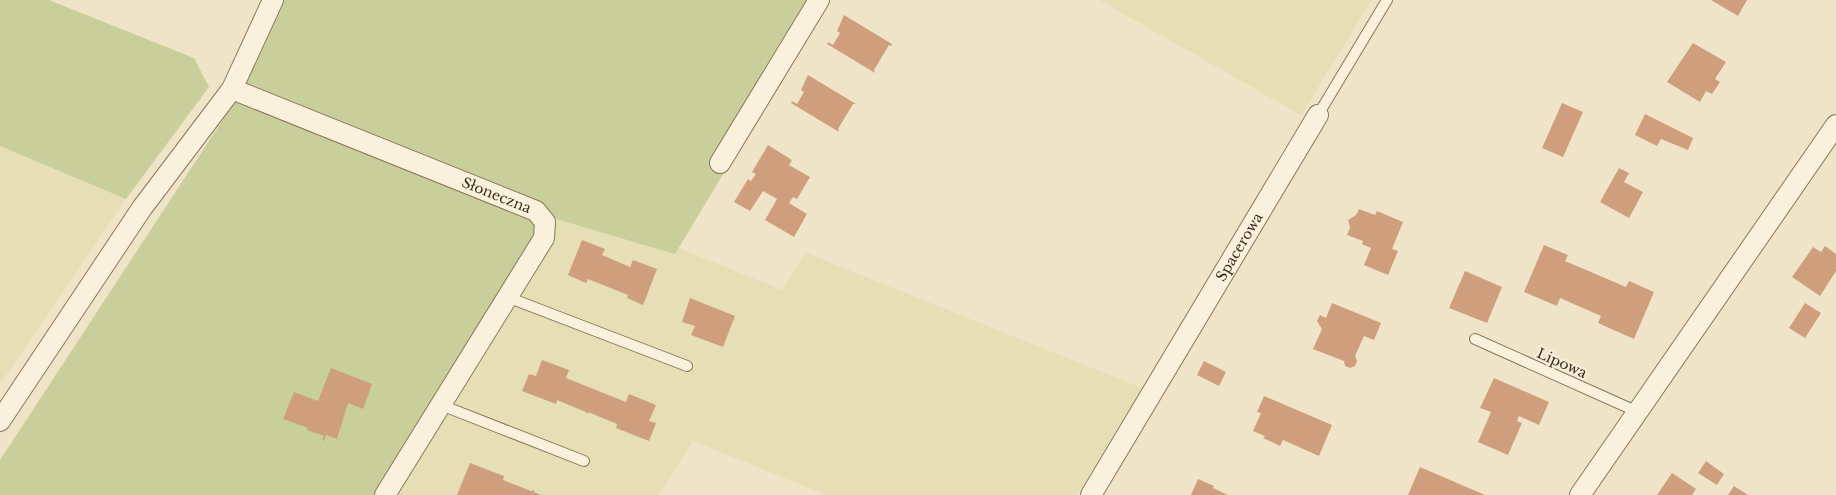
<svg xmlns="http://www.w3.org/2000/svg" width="1836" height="495" font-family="'Libre Baskerville',serif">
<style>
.farmland{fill:#e6deb5}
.green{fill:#c9cf9b}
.building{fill:#cf9f7d}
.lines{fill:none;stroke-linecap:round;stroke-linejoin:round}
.lane-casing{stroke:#8d765c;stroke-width:12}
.street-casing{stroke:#8d765c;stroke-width:22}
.lane{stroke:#faf1dc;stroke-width:10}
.street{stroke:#faf1dc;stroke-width:20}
.labels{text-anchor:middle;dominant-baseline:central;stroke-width:4.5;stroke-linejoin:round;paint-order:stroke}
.street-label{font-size:14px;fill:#3d2e20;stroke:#f7eed8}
</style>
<rect width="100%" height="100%" fill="#f0e4c8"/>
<path class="farmland" d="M1099,0H1372L1301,115Z
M0,146L126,199L0,384Z
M556,219L675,253L679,248L782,290L806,253L1142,388L1077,495H826L693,441L659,495H385Z"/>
<path class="green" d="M0,0H49L194,58L209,87L126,199L0,146Z
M282,0H828L675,254L556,219L385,495H0V460L239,95Z"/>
<path class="building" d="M1711,0H1747L1738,16Z
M844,15L892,44L891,46L889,45L874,70L875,73L827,44L828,42L833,45L840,33L837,31Z
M1693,43L1726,62L1715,79L1720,82L1712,94L1706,91L1700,102L1667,82Z
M808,75L856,104H853L838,129L839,132L791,103L792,101L797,104L804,92L801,90Z
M1562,103L1583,112L1563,157L1542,148Z
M1645,114L1693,138L1688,150L1661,139L1657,146L1635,135Z
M768,145L792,160L789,165L810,177L797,199L793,197L789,203L807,214L794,237L765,220L777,199L763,191L750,211L734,202L748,179L751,181L756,174L752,172Z
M1619,168L1629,173L1624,182L1643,192L1629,218L1600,202Z
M1359,209L1375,215L1377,211L1403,222L1392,249L1398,251L1388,275L1364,265L1371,248L1362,244L1363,241L1347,235L1350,228L1348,220L1356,215Z
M582,240L605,249L602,255L630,267L633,260L657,269L643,305L627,298L628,295L588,279L586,283L568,275Z
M1544,245L1568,255L1565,261L1626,287L1629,281L1654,292L1634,339L1598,323L1601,316L1560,298L1557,306L1524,292Z
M1825,246L1836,254V271L1820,296L1792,277L1813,247L1821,252Z
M1465,271L1502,287L1487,323L1449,308Z
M690,298L735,316L723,347L691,335L695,326L682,322Z
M1332,303L1381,323L1374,340L1364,336L1355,356L1357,361L1355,366L1350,368L1345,366L1344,361L1313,349L1322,329L1317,321L1320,315L1326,318Z
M1805,303L1821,313L1805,338L1789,328Z
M542,360L569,370L566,378L626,402L629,394L656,405L649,421L656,423L649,441L616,428L617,424L615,423L588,412L587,414L586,412L557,400L556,404L522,391L529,374L536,376Z
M1204,361L1226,372L1219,386L1197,375Z
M331,368L372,384L363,409L348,403L337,439L326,435L324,441L322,440L324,436L307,430L308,428L283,419L294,392L318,401Z
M1494,378L1549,402L1539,425L1519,416L1517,421L1522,423L1508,455L1478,442L1491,412L1480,408Z
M1264,396L1332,425L1319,456L1283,440L1280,446L1263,438L1265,436L1253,431L1261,413L1257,412Z
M1706,461L1724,474L1717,485L1698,473Z
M470,463L504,476L503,480L531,491L535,490L534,492L541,495H457Z
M1420,467L1485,495H1408Z
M1672,473L1696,489L1692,495H1657Z
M1198,479L1214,486L1213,488L1228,495H1191Z
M1734,486L1748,495H1728Z"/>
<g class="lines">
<defs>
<path id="lane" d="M1318,115L1387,0
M507,297L687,366
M1475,339L1638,412
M441,405L584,461"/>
<g id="street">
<path id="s1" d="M232,89L536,211L545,222L544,238L385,495"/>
<path d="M720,163L819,0"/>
<path d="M0,421L142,208L232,89L273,0"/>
<path id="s2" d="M1091,495L1318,115"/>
<path d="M1580,495L1836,125"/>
</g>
</defs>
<use href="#lane" class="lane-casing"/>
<use href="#street" class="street-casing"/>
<use href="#lane" class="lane"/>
<use href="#street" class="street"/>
</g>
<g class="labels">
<g class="street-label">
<text stroke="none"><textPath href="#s1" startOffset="285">Słoneczna</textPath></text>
<text stroke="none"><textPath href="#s2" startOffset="289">Spacerowa</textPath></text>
<text transform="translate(1562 363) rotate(24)">Lipowa</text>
</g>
</g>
</svg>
